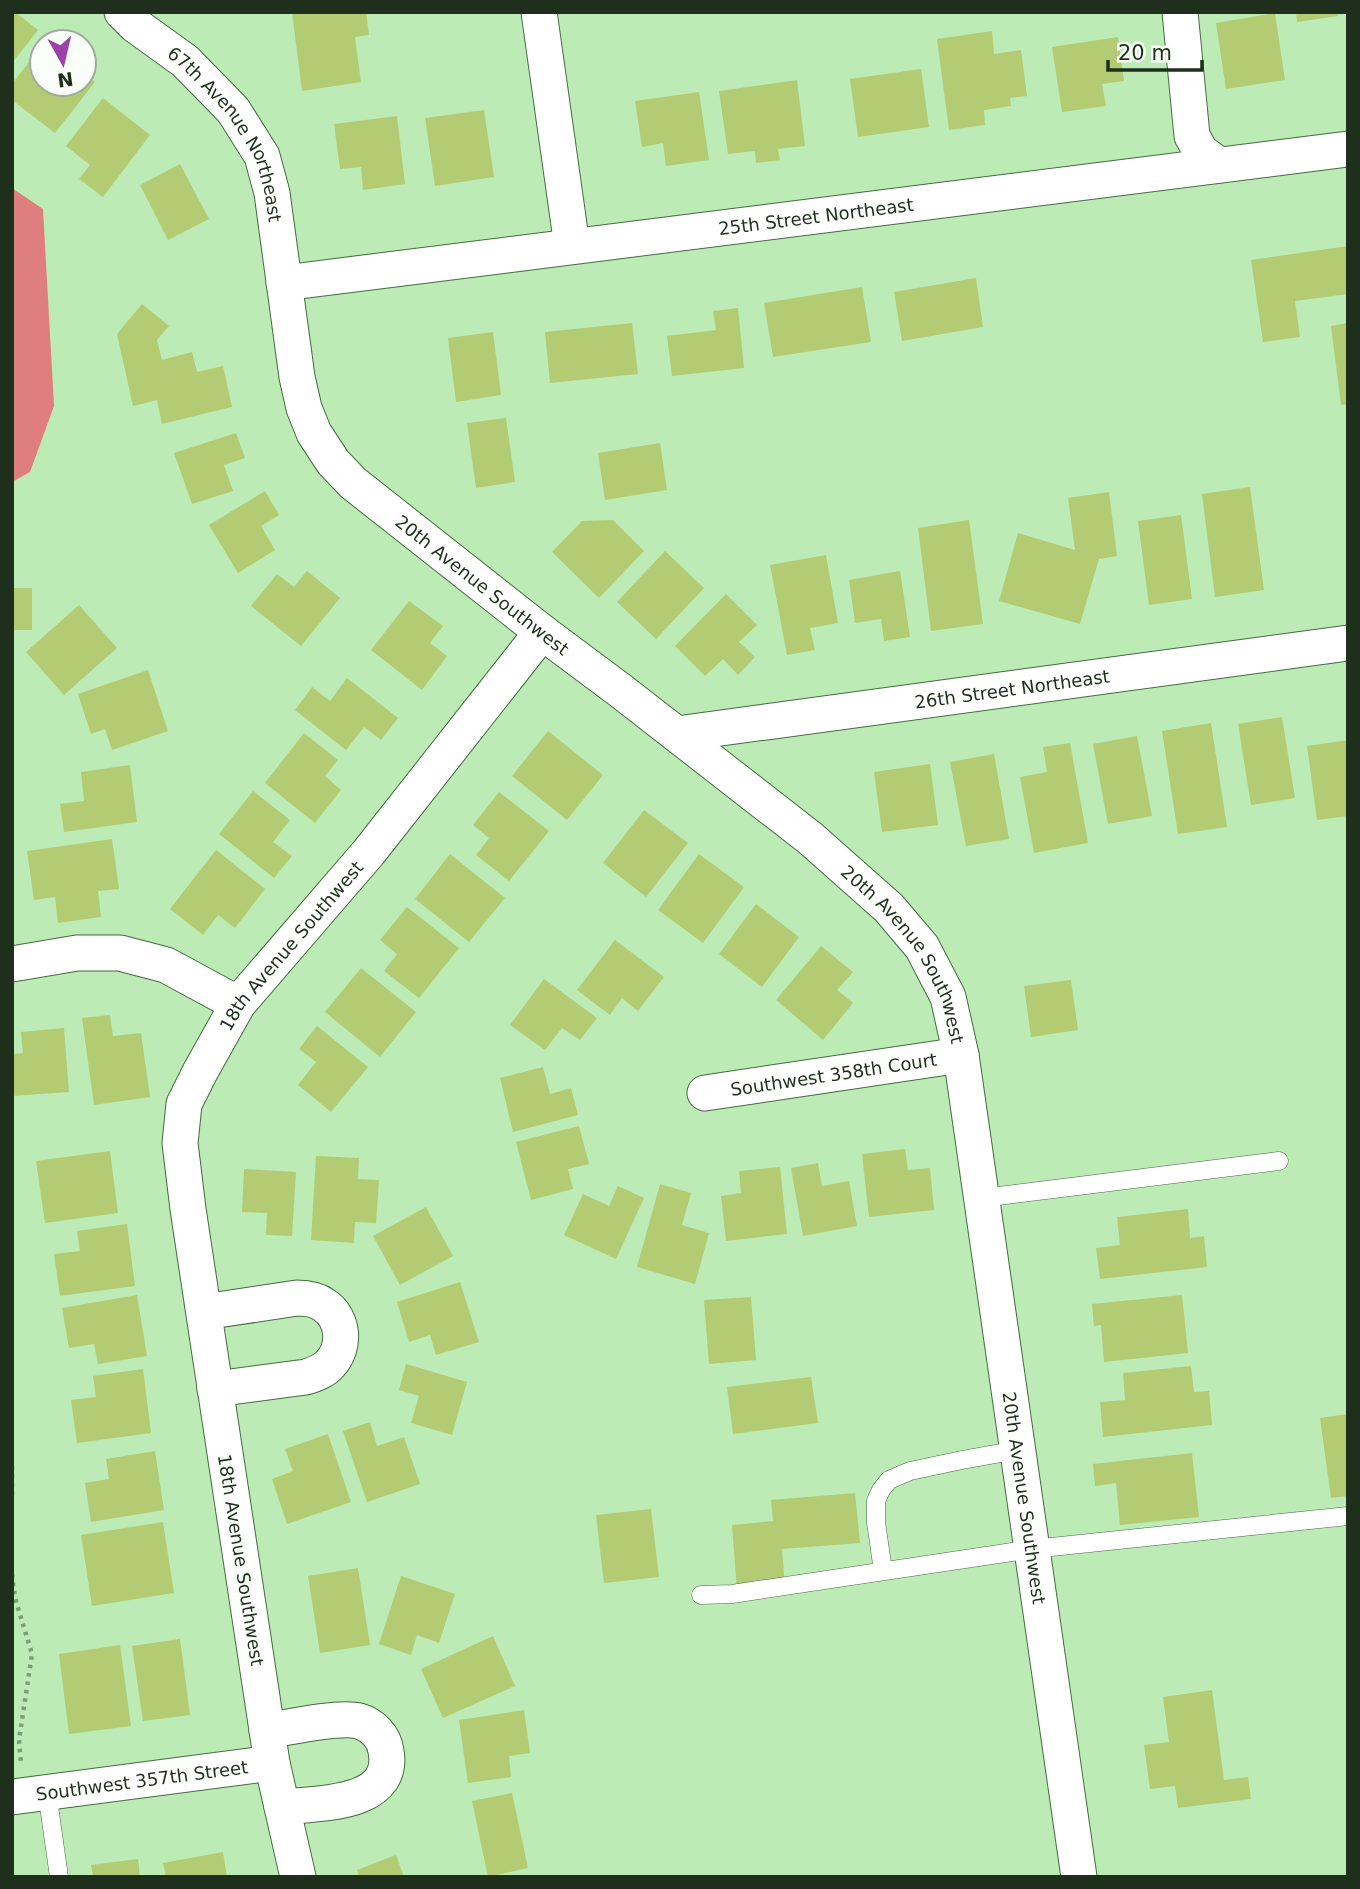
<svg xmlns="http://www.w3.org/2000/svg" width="1360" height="1889" font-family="'DejaVu Sans',sans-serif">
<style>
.forest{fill:#de7f7d}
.building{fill:#b3cc74}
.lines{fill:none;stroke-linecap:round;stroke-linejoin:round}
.service-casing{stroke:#426c3e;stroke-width:19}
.minor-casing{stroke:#426c3e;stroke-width:37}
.path{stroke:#7b9e77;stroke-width:4.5;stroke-dasharray:3.5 5;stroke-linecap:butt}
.service{stroke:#fff;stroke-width:18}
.minor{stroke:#fff;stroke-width:35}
.labels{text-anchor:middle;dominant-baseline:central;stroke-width:5;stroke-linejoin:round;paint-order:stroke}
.street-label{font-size:18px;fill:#1e301c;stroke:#f9fef9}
</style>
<rect width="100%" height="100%" fill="#bcebb6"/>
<path class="forest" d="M12,188L43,209L54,406L30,472L12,482Z"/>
<path class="building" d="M12,12H15L38,30L12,63Z
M292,12H366L369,35L355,37L361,82L302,91Z
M1296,12H1338V16L1297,22Z
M1275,13L1285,80L1226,89L1216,23Z
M992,31L994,54L1021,50L1027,96L1010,98L1011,106L984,110L985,125L949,130L937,39Z
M1118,37L1124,81L1102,84L1106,106L1062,112L1052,47Z
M42,45V84H84V73L95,82L55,133L12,100V84Z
M921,69L929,127L858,137L850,79Z
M797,80L805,146L778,149L780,160L756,163L755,151L728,154L719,91Z
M699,92L709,160L666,166L663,143L642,147L635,101Z
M103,98L150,135L103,197L79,179L90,165L66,146Z
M484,110L494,177L435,186L425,118Z
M397,116L405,184L363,190L361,167L340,169L334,124Z
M180,164L209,219L168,240L140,185Z
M1348,246V294L1295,301L1300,337L1263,342L1251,260Z
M976,278L983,327L902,341L894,292Z
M862,287L871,342L773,357L764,303Z
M142,304L169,326L157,340L162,360L192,352L197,372L223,366L232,407L162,424L157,400L133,406L117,334Z
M738,308L744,368L672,376L667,336L716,330L713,311Z
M632,323L638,374L550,383L545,332Z
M1348,323V404L1341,405L1331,326Z
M493,332L501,395L456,402L448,338Z
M506,418L515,482L476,488L467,423Z
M236,433L245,458L224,465L233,491L192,504L174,453Z
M660,443L667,490L605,500L598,453Z
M1250,487L1264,590L1215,597L1202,494Z
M265,491L279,515L261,526L275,550L238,573L209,525Z
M1109,492L1117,556L1099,559L1080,624L999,601L1018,533L1075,550L1068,498Z
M1181,515L1192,599L1149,605L1138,521Z
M613,520L644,551L599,598L552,552L582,521Z
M969,520L983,624L931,631L918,528Z
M665,551L704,588L656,639L617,602Z
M826,555L838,623L810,628L815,650L787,655L770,565Z
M307,571L340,598L301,646L251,606L277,574L294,587Z
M900,571L910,637L884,641L881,619L855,623L849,580Z
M12,588H32V630H12Z
M726,594L757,625L739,642L755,657L738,675L723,659L705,676L675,646Z
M409,601L443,626L430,643L447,656L422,690L371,650Z
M79,605L117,648L64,695L26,652Z
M148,670L168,731L112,750L105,729L91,734L78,694Z
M347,678L398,718L381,740L364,727L346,750L295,710L312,687L330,701Z
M1282,717L1295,798L1251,805L1238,724Z
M1211,723L1227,827L1178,834L1162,731Z
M548,731L603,775L567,820L512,776Z
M304,733L338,760L325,776L341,790L315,823L265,783Z
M1137,736L1152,816L1108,824L1093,744Z
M1348,740V816L1317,820L1307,746Z
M1070,743L1088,843L1034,853L1020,777L1047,772L1043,747Z
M994,754L1009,839L966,846L950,762Z
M930,764L938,825L882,832L874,772Z
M130,765L137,822L64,832L60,804L84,801L81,772Z
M253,791L290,820L273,842L292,856L274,878L219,834Z
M499,792L549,831L509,881L476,855L489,838L473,825Z
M644,810L688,843L646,897L603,863Z
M112,839L119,889L98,891L101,917L58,923L55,897L34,900L27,851Z
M216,850L265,889L235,928L218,915L203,935L170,909Z
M450,854L505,898L469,942L415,899Z
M699,854L744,887L703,943L658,910Z
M756,904L799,937L762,987L719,954Z
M407,907L459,948L419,998L384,971L397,954L380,940Z
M615,940L664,977L638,1011L622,998L610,1015L577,990Z
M821,946L853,972L837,990L853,1003L823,1040L776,1000Z
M361,968L416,1012L380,1057L325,1012Z
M544,979L597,1018L580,1040L562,1028L545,1050L510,1025Z
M1071,980L1078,1030L1031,1037L1024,986Z
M110,1015L113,1036L141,1033L150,1097L94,1105L82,1018Z
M317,1026L368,1067L331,1112L298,1085L316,1062L299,1049Z
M64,1028L69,1092L12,1096V1054L23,1053L21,1032Z
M543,1067L550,1094L571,1088L578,1115L513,1132L500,1078Z
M579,1126L589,1164L568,1169L573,1189L531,1200L516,1142Z
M905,1149L908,1170L930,1168L934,1210L869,1217L862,1154Z
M110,1151L118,1213L45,1223L36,1161Z
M316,1156L359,1158L358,1179L379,1180L376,1223L355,1222L354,1243L311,1240Z
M818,1163L822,1186L849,1181L857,1226L803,1236L791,1168Z
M780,1167L787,1234L726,1241L721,1196L741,1193L739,1171Z
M244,1169L296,1172L292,1236L266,1235L267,1213L242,1212Z
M660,1184L691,1193L682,1225L709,1233L695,1284L637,1267Z
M618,1186L644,1198L616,1259L564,1235L583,1194L609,1206Z
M426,1207L453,1256L400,1285L373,1236Z
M1188,1209L1190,1238L1204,1236L1207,1267L1100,1279L1096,1248L1120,1245L1117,1217Z
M127,1224L135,1286L60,1296L54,1254L80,1251L77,1231Z
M460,1282L479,1342L436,1355L430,1335L409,1342L397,1302Z
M137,1295L147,1356L98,1364L94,1344L69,1348L62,1308Z
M1182,1295L1188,1353L1104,1362L1101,1325L1094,1326L1092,1304Z
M751,1297L756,1360L709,1364L704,1300Z
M406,1364L467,1382L452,1435L411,1423L419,1396L399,1390Z
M1191,1366L1194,1392L1209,1391L1212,1425L1103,1437L1100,1402L1125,1400L1123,1373Z
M143,1369L151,1433L77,1443L71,1400L96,1397L93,1376Z
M811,1377L818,1423L733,1434L727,1387Z
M1348,1414V1496L1331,1498L1320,1418Z
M370,1422L377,1446L404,1437L420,1484L367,1502L343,1431Z
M328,1434L351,1502L287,1524L272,1479L293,1471L285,1449Z
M155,1451L164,1510L91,1522L85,1483L109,1479L106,1459Z
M1192,1453L1199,1517L1120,1525L1116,1483L1095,1486L1093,1464Z
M855,1493L860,1543L782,1549L785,1586L737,1590L732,1525L773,1521L771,1500Z
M651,1509L659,1577L604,1583L596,1515Z
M163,1522L174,1593L92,1606L81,1535Z
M358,1568L370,1645L320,1653L308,1576Z
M401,1576L455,1594L439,1643L417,1635L411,1655L379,1644Z
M493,1636L515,1686L443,1718L421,1669Z
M180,1639L190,1715L143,1721L132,1646Z
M120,1645L131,1726L69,1734L59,1654Z
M1212,1690L1224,1780L1248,1777L1251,1799L1178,1808L1175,1786L1150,1789L1144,1745L1169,1742L1163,1697Z
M524,1710L530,1753L509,1756L511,1777L468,1783L459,1720Z
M512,1793L528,1868L488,1877L472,1801Z
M223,1852L227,1877H166L163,1863Z
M396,1855L404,1877H359L357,1870Z
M138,1859L140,1877H93L91,1865Z"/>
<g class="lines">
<defs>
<path id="service" d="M982,1198L1279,1161
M883,1571L876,1522V1501L881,1490L889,1480L910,1471L962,1460L1017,1450
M701,1595L732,1594L1032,1549L1348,1516
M47,1792L59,1877"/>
<g id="minor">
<path id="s1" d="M122,12L135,25L185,61L233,110L262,156L272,193L297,377L304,408L314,433L333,462L353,483L542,632L621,691L810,838L889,908L922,947L948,997L961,1055L1079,1877"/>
<path d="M539,12L572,246"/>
<path d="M1180,12L1192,136L1201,152L1219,165"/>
<path id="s2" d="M284,283L1348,149"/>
<path id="s3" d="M677,734L1348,643"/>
<path d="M12,964L77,953H120L166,965L238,1004"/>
<path id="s4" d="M705,1093L961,1055"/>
<path d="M204,1312L297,1298C306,1298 316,1299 324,1305C344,1318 346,1347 330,1364C324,1371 315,1374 306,1377L215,1389"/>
<path d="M267,1731C289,1727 340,1716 359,1721C373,1725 384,1737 386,1751C396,1806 317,1803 282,1807"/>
<path id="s5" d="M12,1797L272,1763"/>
<path id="s6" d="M298,1877L272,1763L188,1209L180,1143L184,1104L200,1072L238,1004L369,852L542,632"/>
</g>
</defs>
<use href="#service" class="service-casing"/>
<use href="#minor" class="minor-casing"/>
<path class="path" d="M12,1466V1500
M12,1574L15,1598L32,1654L19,1740L21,1763"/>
<use href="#service" class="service"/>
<use href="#minor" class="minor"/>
</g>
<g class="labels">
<g class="street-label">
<text stroke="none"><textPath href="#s1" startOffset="166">67th Avenue Northeast</textPath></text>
<text stroke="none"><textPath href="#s2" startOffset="536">25th Street Northeast</textPath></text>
<text stroke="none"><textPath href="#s1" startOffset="714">20th Avenue Southwest</textPath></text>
<text stroke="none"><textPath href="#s3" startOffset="338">26th Street Northeast</textPath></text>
<text stroke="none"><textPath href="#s6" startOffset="975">18th Avenue Southwest</textPath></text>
<text stroke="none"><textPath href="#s1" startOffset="1281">20th Avenue Southwest</textPath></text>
<text stroke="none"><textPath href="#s4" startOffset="130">Southwest 358th Court</textPath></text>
<text stroke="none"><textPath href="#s1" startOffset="1848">20th Avenue Southwest</textPath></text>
<text transform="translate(241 1560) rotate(81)">18th Avenue Southwest</text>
<text stroke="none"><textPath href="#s5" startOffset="131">Southwest 357th Street</textPath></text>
</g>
</g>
<rect width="1360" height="1889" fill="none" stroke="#1e301c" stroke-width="28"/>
<g transform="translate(63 63) rotate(172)"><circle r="33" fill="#f9fef9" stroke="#a1aca1" stroke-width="2"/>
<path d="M0-5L12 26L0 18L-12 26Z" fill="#9c40aa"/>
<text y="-10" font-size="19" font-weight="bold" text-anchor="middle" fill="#1e301c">N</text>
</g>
<path d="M1108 60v10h94v-10" fill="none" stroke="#1e301c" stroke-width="3.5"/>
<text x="1118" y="60" font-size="21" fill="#1e301c" stroke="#f9fef9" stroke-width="5" paint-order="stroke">20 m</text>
</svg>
